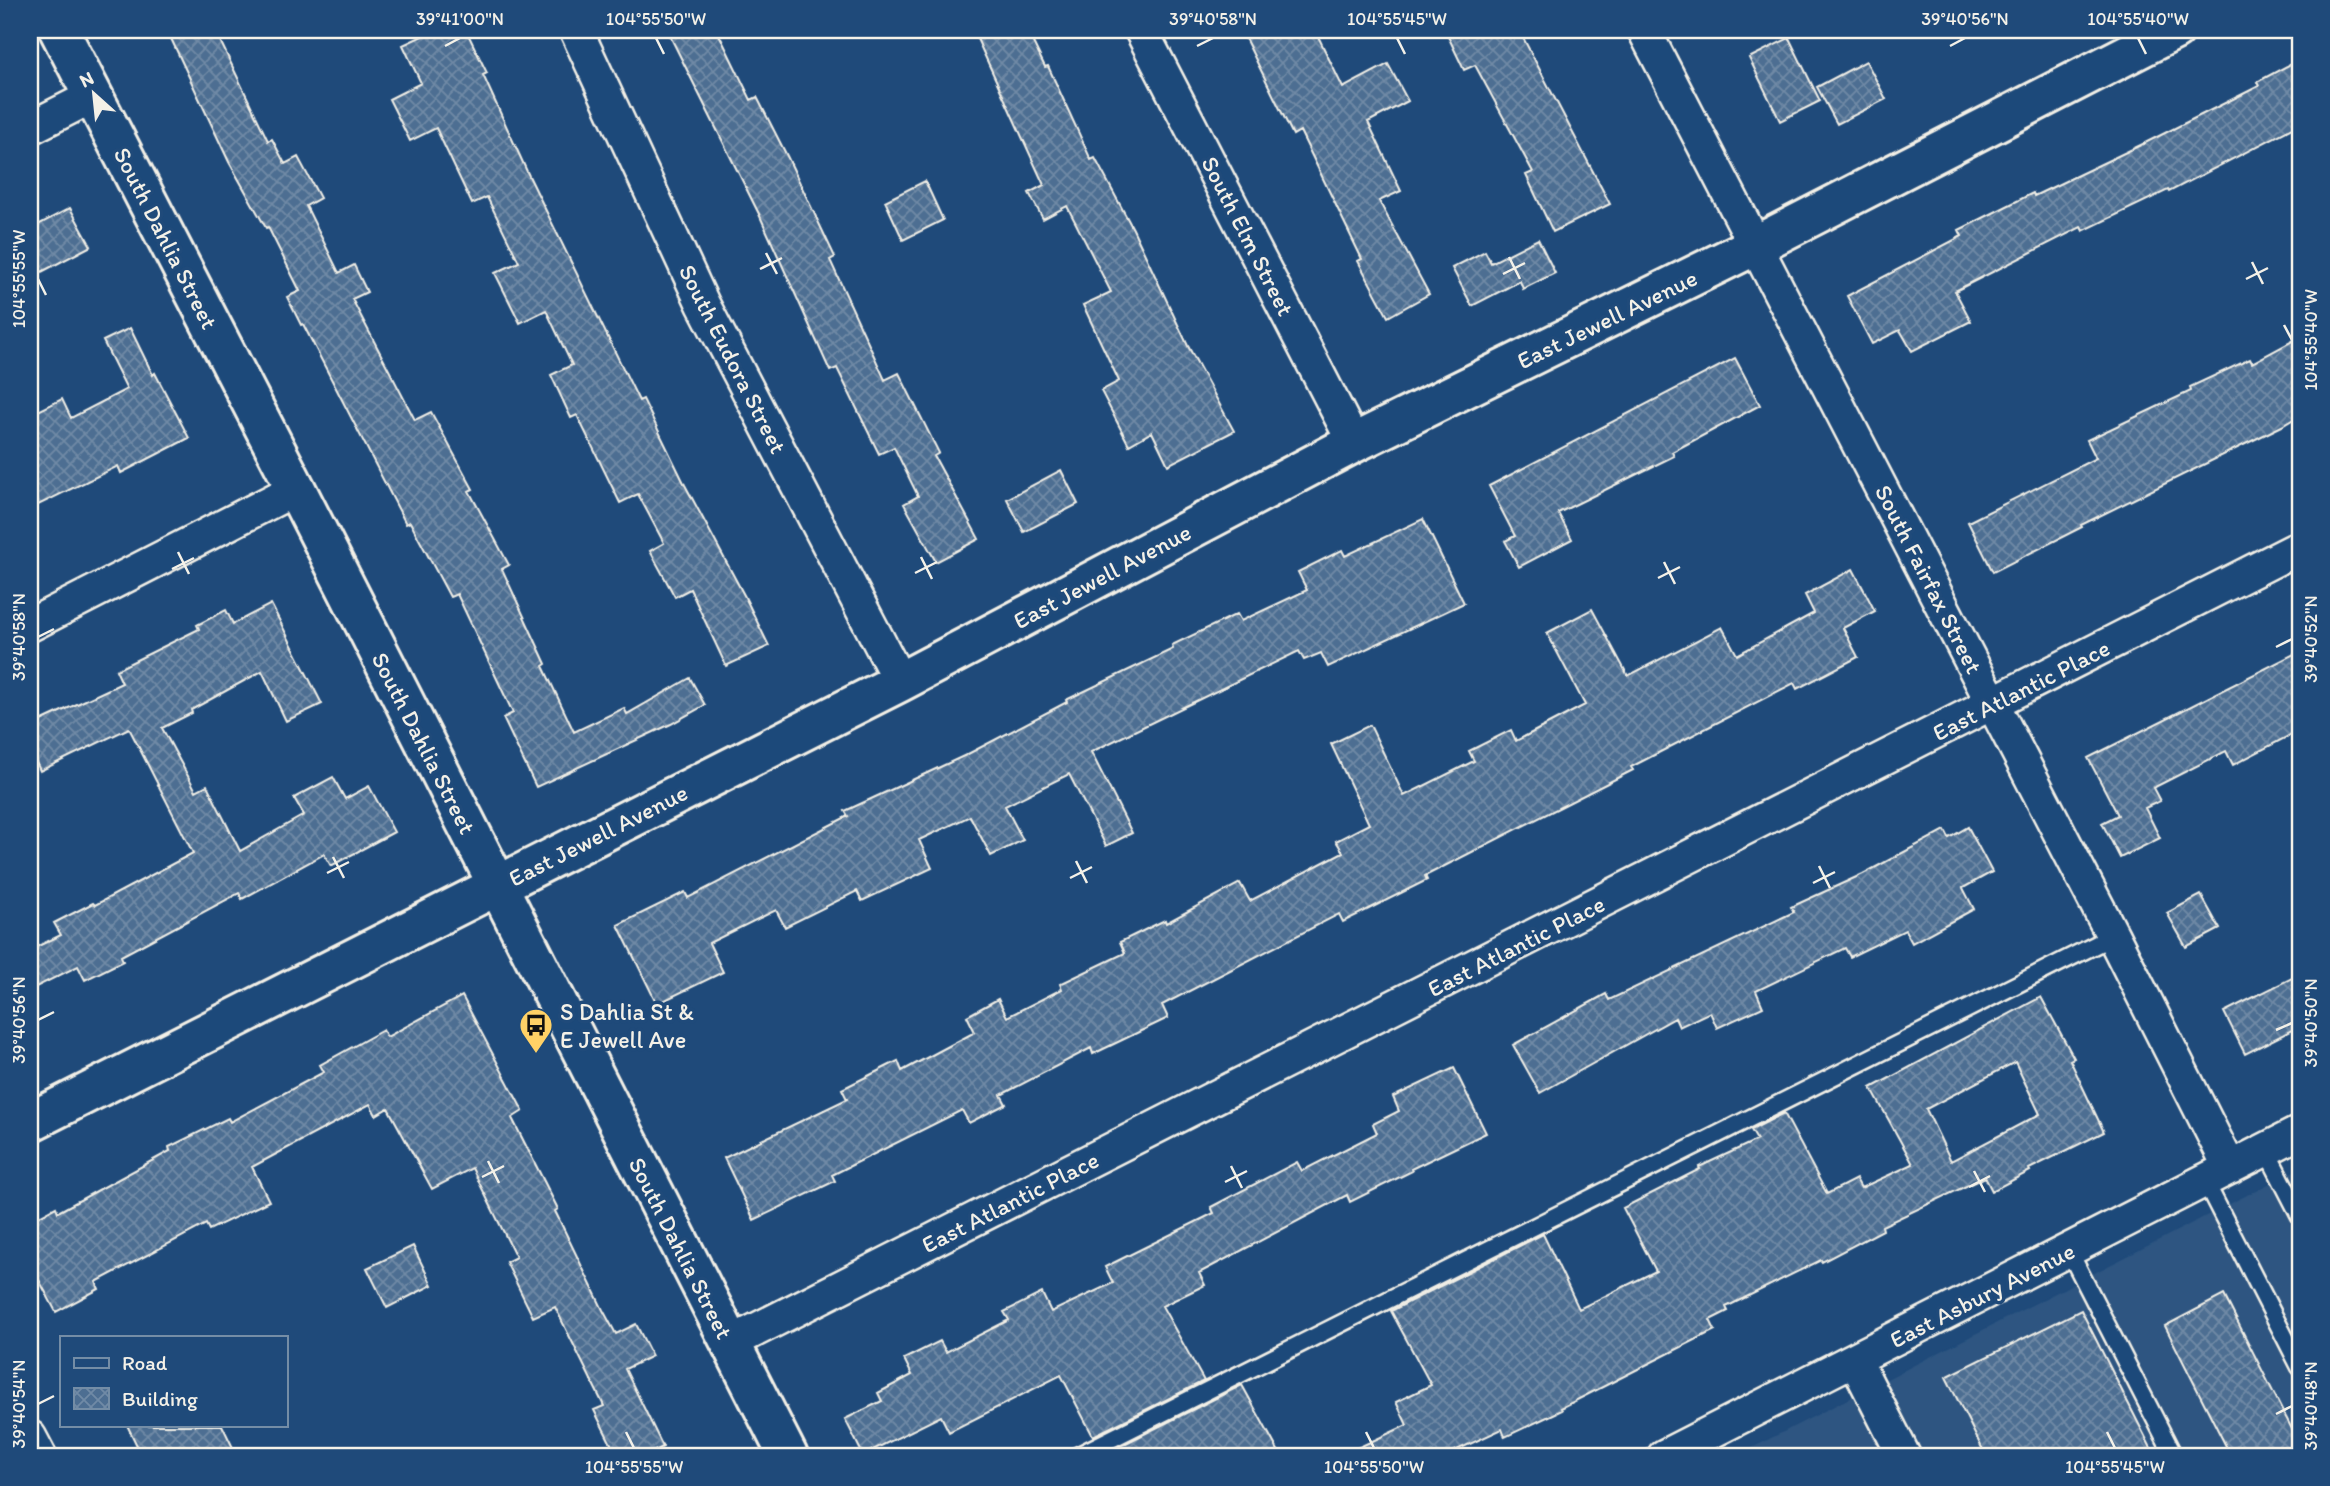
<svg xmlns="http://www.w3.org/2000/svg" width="2330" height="1486" font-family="Itim,sans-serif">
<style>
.built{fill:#2d5581}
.building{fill:url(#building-cross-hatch);stroke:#f4f1e8;stroke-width:2;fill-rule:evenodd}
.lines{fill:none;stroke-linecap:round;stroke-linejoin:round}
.service-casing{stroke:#f4f1e8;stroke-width:21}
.minor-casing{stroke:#f4f1e8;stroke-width:37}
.tertiary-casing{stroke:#f4f1e8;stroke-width:44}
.service{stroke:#1f4a7a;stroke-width:16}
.minor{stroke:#1f4a7a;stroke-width:32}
.tertiary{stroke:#1f4a7a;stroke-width:38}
.ticks{fill:none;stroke:#f4f1e8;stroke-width:2.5}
.labels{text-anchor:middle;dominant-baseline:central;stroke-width:7;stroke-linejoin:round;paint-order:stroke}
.street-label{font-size:24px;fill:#f4f1e8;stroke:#1f4a7a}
.poi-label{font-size:24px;fill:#f4f1e8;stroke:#1f4a7a;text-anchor:start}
.neatline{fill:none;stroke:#f4f1e8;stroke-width:2.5}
.ticks-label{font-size:18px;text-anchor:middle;fill:#f4f1e8}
</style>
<defs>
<pattern id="building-cross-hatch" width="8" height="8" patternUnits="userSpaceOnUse" patternTransform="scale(1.75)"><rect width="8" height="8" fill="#4d6e92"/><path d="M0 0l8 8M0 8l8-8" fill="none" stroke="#708aa6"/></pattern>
</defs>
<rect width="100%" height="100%" fill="#1f4a7a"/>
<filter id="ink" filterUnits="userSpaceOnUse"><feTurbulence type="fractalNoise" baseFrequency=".0143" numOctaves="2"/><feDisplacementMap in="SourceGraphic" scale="14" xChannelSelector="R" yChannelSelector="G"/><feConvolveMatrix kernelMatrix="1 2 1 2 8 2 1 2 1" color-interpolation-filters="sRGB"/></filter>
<g filter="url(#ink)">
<path class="built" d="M2300,1168V1456H1736Z"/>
<path class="building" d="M167,30H215L268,141L272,139L285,164L298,157L320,198L306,206L339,273L354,265L367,292L352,299L415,420L431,412L473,489L469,491L509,565L502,569L546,664L543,666L574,732L624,708L627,714L690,678L705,705L671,724L536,787L503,718L513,713L457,594L450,597L410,522L406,524L303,324L301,325L287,297L300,291L268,227L266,228L229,162Z
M435,30H466L487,73L483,75L529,176L639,401L643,399L685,485L745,597L769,646L726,666L690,589L675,597L650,551L664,543L638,494L620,503L577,415L571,418L551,375L572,365L546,310L520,323L495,273L519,262L487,197L472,204L436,128L410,141L389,99L421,83L403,45Z
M667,30H717L751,100L757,97L788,158L835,257L830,260L885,380L899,373L939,453L934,456L979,539L936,562L904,504L918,496L894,447L879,454L837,368L830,371L759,214Z
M973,30H1027L1045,67L1048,66L1091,160L1095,158L1133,229L1188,346L1234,431L1168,465L1152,432L1129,445L1101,391L1119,381L1083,305L1111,292L1067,206L1043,219L1029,193L1044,185Z
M1241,30H1315L1343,88L1388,64L1408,101L1368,122L1401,191L1379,201L1429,294L1388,317L1358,261L1362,259L1300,131L1293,135Z
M1445,30H1519L1610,204L1553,232L1526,175L1533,172L1475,65L1464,70Z
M1789,38L1820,101L1780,121L1749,58Z
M2300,59V124L2169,192L2168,190L2083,231L2081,227L1955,291L1971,321L1912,351L1900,330L1872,344L1847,296L1962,236L1959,230L2033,193L2034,196L2145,143L2259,86L2257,82Z
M1866,61L1886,99L1837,124L1817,87Z
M925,181L943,220L903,240L885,201Z
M70,208L91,246L30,278V229Z
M1538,239L1555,273L1523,289L1520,281L1472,306L1452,268L1485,251L1491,263Z
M130,328L153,375L155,373L189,438L121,473L118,466L30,509V415L62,399L71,418L127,389L103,341Z
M2300,337V415L2282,426L2081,525L2082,527L1993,572L1968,522L2096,458L2087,440L2191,391L2190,387L2250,359L2252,363Z
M1735,358L1760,405L1672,452L1674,456L1558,513L1572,539L1519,567L1505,541L1515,536L1489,486Z
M1061,470L1078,504L1024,532L1007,499Z
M1423,519L1464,603L1328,667L1321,653L1304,660L1299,651L1091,752L1132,833L1106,846L1069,774L1005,806L1023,840L991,856L970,816L919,840L932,868L862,901L857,891L785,927L776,910L709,943L723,972L657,1004L618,925L685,892L688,898L848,816L845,811L966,755L1067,702L1066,700L1173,649L1172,645L1237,614L1241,621L1307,590L1298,572L1342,550L1345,556Z
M1853,569L1875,611L1843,628L1858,657L1797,689L1794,683L1631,767L1633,770L1425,876L1427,880L1343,922L1339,914L1162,1005L1168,1018L1093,1054L1091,1048L1001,1095L1006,1104L969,1123L962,1110L832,1175L835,1181L754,1220L724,1158L847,1099L842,1089L898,1061L902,1071L975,1032L967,1016L998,999L1007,1017L1062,989L1060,984L1125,953L1120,942L1165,920L1166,923L1240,883L1250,901L1343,852L1336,841L1369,824L1331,744L1370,725L1404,796L1474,761L1469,751L1511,730L1516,741L1585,705L1547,633L1592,609L1628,676L1722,627L1737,655L1814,613L1805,595Z
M271,604L322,704L286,721L262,671L191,710L192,713L162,728L196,791L207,785L240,851L304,815L294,798L333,777L345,799L369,786L394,832L331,866L324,854L242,899L239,893L121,956L123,961L85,980L78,966L30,990V950L61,935L54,923L93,903L95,905L193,853L129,728L40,771L30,749V726L122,683L116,670L199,629L197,625L226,610L233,624Z
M2300,651V730L2233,765L2226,751L2153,788L2160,801L2145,808L2160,838L2120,858L2102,823L2118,815L2088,758Z
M1968,827L1992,872L1963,888L1974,909L1912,943L1905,930L1850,957L1845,948L1756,991L1763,1007L1717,1028L1710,1012L1679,1027L1675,1018L1540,1093L1513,1045L1606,994L1609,1000L1794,912L1791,907L1863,874L1945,830L1949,838Z
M2201,895L2220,929L2186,947L2167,913Z
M2300,974V1026L2245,1054L2224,1012Z
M462,996L523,1111L512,1118L558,1209L555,1211L603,1310L616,1334L636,1324L652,1356L625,1369L663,1447L644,1456H617L594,1410L604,1406L555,1307L533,1317L506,1262L516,1257L472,1168L432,1189L388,1108L376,1115L370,1104L252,1167L269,1201L209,1230L206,1224L96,1282L99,1289L56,1312L30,1263V1221L56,1207L58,1212L170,1151L169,1147L228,1118L230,1122L324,1072L320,1065L383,1030L387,1037Z
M2041,997L2074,1058L2070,1060L2104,1132L2029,1169L2030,1171L1992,1191L1985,1177L1882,1226L1883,1230L1822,1262L1821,1260L1726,1307L1728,1311L1710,1320L1715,1330L1561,1408L1562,1410L1505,1437L1502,1429L1444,1456H1340L1407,1425L1396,1402L1431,1385L1391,1311L1543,1234L1579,1309L1656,1271L1623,1208L1700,1169L1699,1167L1757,1140L1751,1130L1784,1113L1827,1194L1856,1179L1861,1188L1913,1164L1871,1088ZM2015,1062L2040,1114L1951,1161L1926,1109Z
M1454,1068L1486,1133L1411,1169L1412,1171L1350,1202L1347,1195L1199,1273L1205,1285L1162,1306L1204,1381L1093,1436L1061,1375L949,1432L941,1416L863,1455L845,1419L882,1401L878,1393L912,1375L904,1359L940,1341L946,1352L1009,1320L1004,1312L1042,1293L1051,1312L1113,1283L1105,1267L1214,1213L1211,1207L1297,1162L1302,1171L1377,1133L1373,1124L1399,1111L1393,1097Z
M413,1246L432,1285L387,1308L367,1268Z
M2224,1295L2300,1445V1456H2231L2165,1326Z
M2081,1310L2155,1456H1986L1946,1377Z
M1242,1385L1281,1456L1102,1455Z
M127,1425H222L237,1456H142Z"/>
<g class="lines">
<defs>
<path id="service" d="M2266,1150L2300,1216
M2205,1181L2300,1367
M2069,1251L2174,1456
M1077,1456L2113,936"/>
<path id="minor" d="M576,30L703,304L900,682
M1141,30L1354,443
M1644,30L2113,936L2230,1168
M30,128L93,96
M30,625L296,489
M730,1343L2300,547
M1855,1360L1904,1456
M30,1437L40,1456
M1664,1456L2300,1132"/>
<path id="tertiary" d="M59,30L296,489L788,1456
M30,1122L900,682L1354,443L1756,245L2175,30"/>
</defs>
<use href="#service" class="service-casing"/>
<use href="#minor" class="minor-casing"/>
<use href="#tertiary" class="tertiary-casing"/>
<use href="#service" class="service"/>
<use href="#minor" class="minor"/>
<use href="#tertiary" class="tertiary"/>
</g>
</g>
<path class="ticks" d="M656,38L664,54M1397,38L1405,54M2138,38L2146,54M445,46L460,38M1197,46L1213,38M1950,46L1965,38M766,253L777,274M1509,257L1520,279M2252,262L2263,284M760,269L782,258M1503,274L1525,263M38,279L46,295M2246,279L2268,268M2284,325L2292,340M178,552L189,574M921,557L932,579M1664,562L1675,584M172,569L194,558M915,573L937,562M1658,578L1680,567M38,637L54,629M2276,647L2292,639M333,857L344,878M1076,861L1087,883M1819,866L1830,888M327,873L349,862M1070,878L1092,867M1813,883L1835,872M38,1020L54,1012M2276,1030L2292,1023M488,1161L499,1183M1231,1166L1242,1188M1974,1171L1985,1192M482,1177L504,1166M1225,1182L1247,1171M1969,1187L1990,1176M38,1404L54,1396M2276,1414L2292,1406M626,1432L634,1448M1366,1432L1374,1448M2107,1432L2115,1448"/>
<defs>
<symbol id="bus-pin" viewBox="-11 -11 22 30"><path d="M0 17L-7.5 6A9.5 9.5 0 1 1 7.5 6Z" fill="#ffd166" stroke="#1f4a7a"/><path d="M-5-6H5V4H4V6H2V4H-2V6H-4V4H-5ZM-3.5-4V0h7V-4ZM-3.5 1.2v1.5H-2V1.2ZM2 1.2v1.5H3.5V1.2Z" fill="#111"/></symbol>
</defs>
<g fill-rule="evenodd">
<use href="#bus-pin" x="517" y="1006" width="38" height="52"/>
</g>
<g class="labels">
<g class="street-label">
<text transform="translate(1248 236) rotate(63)">South Elm Street</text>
<text transform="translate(166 238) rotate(63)">South Dahlia Street</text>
<text transform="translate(1607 319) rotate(-26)">East Jewell Avenue</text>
<text transform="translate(733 359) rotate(63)">South Eudora Street</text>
<text transform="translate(1102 576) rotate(-28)">East Jewell Avenue</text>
<text transform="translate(1929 579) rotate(63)">South Fairfax Street</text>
<text transform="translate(2021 690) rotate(-27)">East Atlantic Place</text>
<text transform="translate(424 743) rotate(63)">South Dahlia Street</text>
<text transform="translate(598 835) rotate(-27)">East Jewell Avenue</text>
<text transform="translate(1516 946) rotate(-27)">East Atlantic Place</text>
<text transform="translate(1010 1202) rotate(-27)">East Atlantic Place</text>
<text transform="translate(681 1248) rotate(63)">South Dahlia Street</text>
<text transform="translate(1982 1295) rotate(-27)">East Asbury Avenue</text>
</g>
<g class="poi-label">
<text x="560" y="1011">S Dahlia St &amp;<tspan x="560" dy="28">E Jewell Ave</tspan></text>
</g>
</g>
<rect width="2330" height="1486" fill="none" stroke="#1f4a7a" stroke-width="77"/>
<rect x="60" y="1336" width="228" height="91" fill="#1f4a7a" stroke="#748da6" stroke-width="2"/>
<rect x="74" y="1358" width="35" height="10" fill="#1f4a7a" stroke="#748da6" stroke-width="2"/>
<text x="122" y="1370" font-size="21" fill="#f4f1e8">Road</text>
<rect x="74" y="1388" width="35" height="21" fill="url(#building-cross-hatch)" stroke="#748da6" stroke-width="2"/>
<text x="122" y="1406" font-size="21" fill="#f4f1e8">Building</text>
<g transform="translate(94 94) rotate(333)" stroke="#1f4a7a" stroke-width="5" paint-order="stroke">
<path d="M0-5L12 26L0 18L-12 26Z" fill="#f4f1e8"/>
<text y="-10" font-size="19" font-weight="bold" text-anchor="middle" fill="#f4f1e8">N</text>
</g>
<rect x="38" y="38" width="2254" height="1410" class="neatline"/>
<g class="ticks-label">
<text x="460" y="25">39°41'00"N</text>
<text x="656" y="25">104°55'50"W</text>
<text x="1213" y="25">39°40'58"N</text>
<text x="1397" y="25">104°55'45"W</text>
<text x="1965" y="25">39°40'56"N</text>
<text x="2138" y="25">104°55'40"W</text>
<text transform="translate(19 279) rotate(-90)" y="6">104°55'55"W</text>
<text transform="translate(2311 340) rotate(-90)" y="6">104°55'40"W</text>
<text transform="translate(19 637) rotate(-90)" y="6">39°40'58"N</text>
<text transform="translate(2311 639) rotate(-90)" y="6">39°40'52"N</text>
<text transform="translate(19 1020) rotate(-90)" y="6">39°40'56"N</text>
<text transform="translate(2311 1023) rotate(-90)" y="6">39°40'50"N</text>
<text transform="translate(19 1404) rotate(-90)" y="6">39°40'54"N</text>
<text transform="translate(2311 1406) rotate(-90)" y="6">39°40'48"N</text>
<text x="634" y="1473">104°55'55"W</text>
<text x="1374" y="1473">104°55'50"W</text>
<text x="2115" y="1473">104°55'45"W</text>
</g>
</svg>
